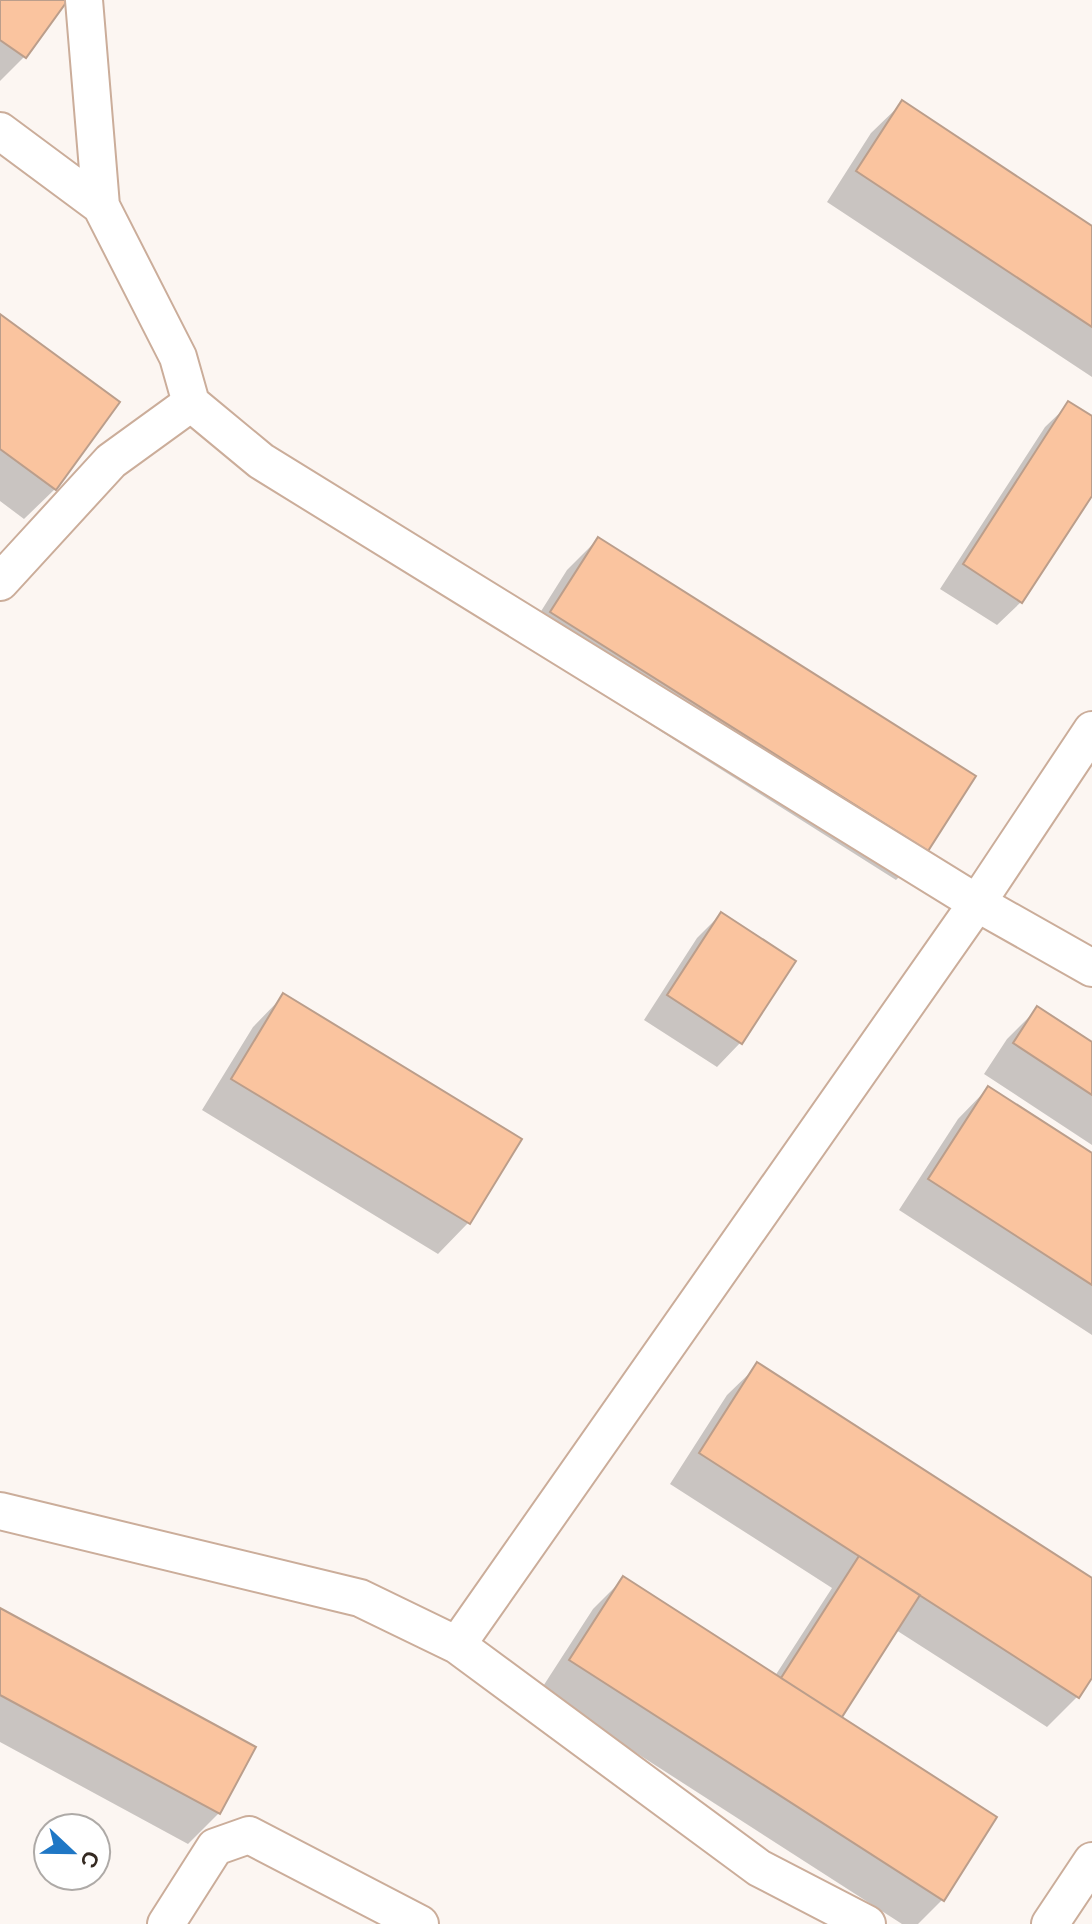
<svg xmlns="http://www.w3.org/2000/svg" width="1092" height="1924" font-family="Arial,sans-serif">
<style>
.shadow{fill:#0003}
.building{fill:#fac49f;stroke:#bb9e8b;stroke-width:2}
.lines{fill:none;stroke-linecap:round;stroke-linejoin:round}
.minor-casing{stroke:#cbad9a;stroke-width:40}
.minor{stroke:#fff;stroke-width:36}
</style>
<rect width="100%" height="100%" fill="#fcf6f2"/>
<path class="shadow" d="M0,0H66L24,57L0,81Z
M902,103L1092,228V377L827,202L871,133Z
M0,316L55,489L24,519L0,501Z
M1069,404L1092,419V492L1021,602L997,625L940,589L1045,427Z
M598,539L926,850L896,880L521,643L567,570Z
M721,914L793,961L740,1043L717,1067L644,1020L697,938Z
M283,996L519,1139L468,1223L438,1254L202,1110L253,1027Z
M1037,1009L1092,1045V1145L984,1074L1007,1039Z
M988,1088L1092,1155V1335L899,1210L958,1119Z
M758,1365L1092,1580V1675L1078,1696L1047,1727L896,1630L839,1718L942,1900L918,1924H902L540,1691L593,1609L623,1579L775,1676L832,1588L670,1484L727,1395Z
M0,1611L219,1813L188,1844L0,1742Z"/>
<path class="building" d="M0,0H68L26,58L0,40Z
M902,100L1092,226V327L856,171Z
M0,314L120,402L56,490L0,449Z
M1068,401L1092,416V496L1022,603L963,564Z
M598,537L976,776L928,851L550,612Z
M721,912L796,961L742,1044L667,995Z
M283,993L522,1139L470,1224L231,1079Z
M1037,1006L1092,1042V1095L1013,1043Z
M988,1086L1092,1153V1285L928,1179Z
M757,1362L1092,1578V1678L1079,1698L699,1453Z
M859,1556L920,1595L842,1717L781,1678Z
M623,1576L997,1817L944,1901L569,1660Z
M0,1608L256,1747L220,1814L0,1695Z"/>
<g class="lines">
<defs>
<path id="minor" d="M84,0L101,206L178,357L191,403L261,461L977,903L1092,968
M0,131L101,206
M0,582L111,461L191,403
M0,1511L360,1598L457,1645L759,1868L867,1924
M457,1645L977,903L1092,730
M166,1924L215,1847L249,1835L420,1924
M1050,1924L1092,1861"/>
</defs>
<use href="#minor" class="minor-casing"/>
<use href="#minor" class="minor"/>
</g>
<g transform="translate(72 1852) rotate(112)"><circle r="38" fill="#ffffff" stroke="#aeaaa7" stroke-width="2"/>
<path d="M0-6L14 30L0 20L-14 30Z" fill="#1f77c5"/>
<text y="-12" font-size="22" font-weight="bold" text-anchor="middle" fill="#352a22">С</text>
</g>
</svg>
